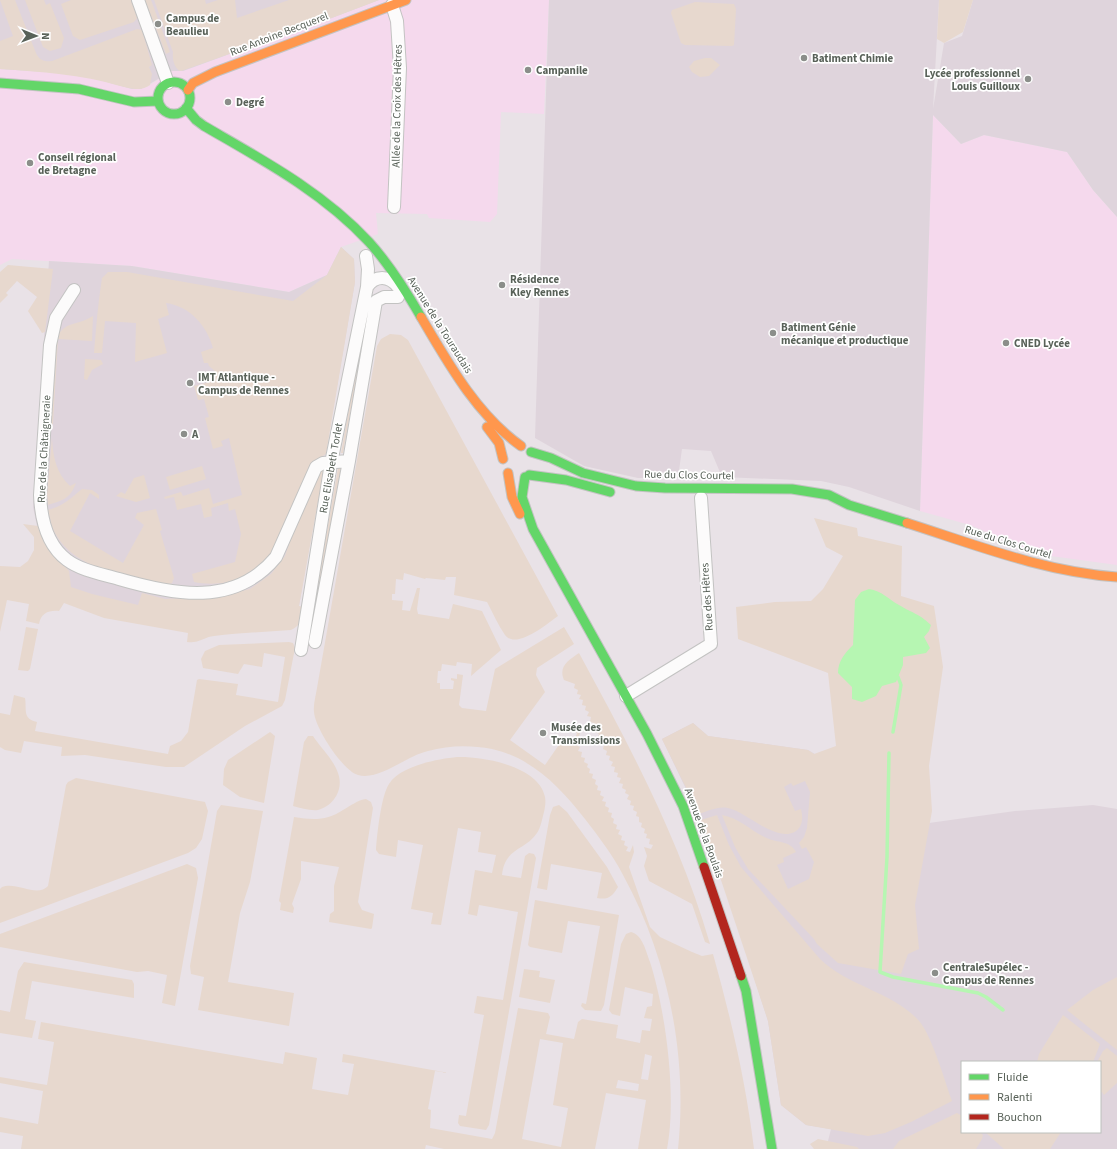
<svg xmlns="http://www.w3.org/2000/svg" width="1117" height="1149" font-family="'Source Sans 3',sans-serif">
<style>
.commercial{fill:#f5d9ed}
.education{fill:#dfd4dc;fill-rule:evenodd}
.green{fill:#e7d8ce;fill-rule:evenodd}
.water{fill:#b6f6b2}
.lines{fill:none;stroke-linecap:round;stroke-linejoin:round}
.stream{stroke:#b6f6b2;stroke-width:3.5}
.street-casing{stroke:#c3c3c2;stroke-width:14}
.fast-casing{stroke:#c3c3c2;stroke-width:11}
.slow-casing{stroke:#c3c3c2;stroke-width:11}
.jam-casing{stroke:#c3c3c2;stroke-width:11}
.street{stroke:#fcfbfb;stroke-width:12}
.fast{stroke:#63d668;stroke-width:9}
.slow{stroke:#ff974d;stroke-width:9}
.jam{stroke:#b3261e;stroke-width:9}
.poi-dot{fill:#8b8e8a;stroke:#fff;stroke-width:1.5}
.labels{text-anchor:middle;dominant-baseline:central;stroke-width:3.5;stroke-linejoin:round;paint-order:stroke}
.poi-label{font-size:11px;font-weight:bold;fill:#586158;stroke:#fff;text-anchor:start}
.street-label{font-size:11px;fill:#586158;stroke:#fff}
</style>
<rect width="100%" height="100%" fill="#e9e2e7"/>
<path class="commercial" d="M379,0H549L544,114L501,112L497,214L490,222L429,218L427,214L376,213L378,234L341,247L327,275L289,292L132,266L12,259L0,265V69L62,73L96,79L132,89L147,87L172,71H183L246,48L250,49Z
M933,115L961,144L984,135L1067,152L1093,190L1117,217V565L1051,556L1020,546L970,525L920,511Z"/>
<path class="education" d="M0,0H379L250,49L246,48L183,71H172L141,89H132L96,79L62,73L0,69Z
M549,0H939L933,109L944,43L962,36L973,0H1117V217L1093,190L1067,152L984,135L961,144L933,115L920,511L849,487L821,481L722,477L711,451L682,449L678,478H638L584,466L535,438Z
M341,247L354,259L355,282L299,606L195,630L34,586L37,526L33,507L49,261L132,266L289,292L327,275Z
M693,723L708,736L808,750L929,823L1015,811L1093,805L1117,809V1149H826L831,1129L806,1125L781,1105L768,1021L737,924L699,816L662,739ZM962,1062H1100V1132H962Z"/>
<path class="green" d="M0,0H15L36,53C39,60 44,62 52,61L137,29L142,30L152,65L149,67L152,74L150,85C141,92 130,88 120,86C81,74 41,72 0,69V41L13,36Z
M25,0H44L46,5L50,3L64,38L61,48L50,51L43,47Z
M71,0H132L137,18L134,22L80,40L73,36L61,4Z
M145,0H151L170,52L166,54Z
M154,0H205L206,4L218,0H235L237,18L289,0H379L250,49L246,48L181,71C174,69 172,58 173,52Z
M939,0H973L963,32L944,43L937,39Z
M695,2L734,4L736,9L734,45L732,46L685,45L681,43L671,13L672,10Z
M705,58H711L720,65L709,76L700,77L692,72L689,67L694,61Z
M341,247L354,259L355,282L326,454L316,460C306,482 296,503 286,525C280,537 275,552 266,563C250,581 216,587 194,582L192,574L235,562L241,534L235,509L229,511L228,503L211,508L212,516L204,518L201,504L177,510L174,497L165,499L164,497L181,492L183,496L209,488L213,504L242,495L229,438L221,441L223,446L213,449L205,418L209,417L204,399L198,400L194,386L213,381L215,371L209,366L208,363H204L201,352L213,348C207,326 190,306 166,303L169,315L158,319L167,353L135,362L136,323L105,321L102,353H94C96,328 98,303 102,278L108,272H127L293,301L327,275Z
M8,265L53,269L45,332L42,333L28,311L37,297L17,281L6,293L8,295L0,303V272Z
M367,308H369L343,453H341Z
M93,316L92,341L58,339L53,424H49L55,341C65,319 76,327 93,316Z
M390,334L401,335L408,340L558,616C547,624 516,650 505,635C498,625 493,613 487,602L454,595L456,577H446L445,580L426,578L425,579L404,573L403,580L396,579L395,594H392V600L403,601L402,610L410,611L417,588H420L417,609L418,614L449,619L453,604L482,611L501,650L471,676L472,664L457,662L456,666L442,664L441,671H438L437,683H440V689H453L454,681L451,680V678L457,679V674L463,675L459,705L462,708L486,711L495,669L564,627L574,644L537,668L536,675L545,692L510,740L545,765L565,736L571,744L577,734L573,725L574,723L580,733L576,745L580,747L578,751L582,752L581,757L585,758L584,762L588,764L587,767L590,769L589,773L593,774L592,778L596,780L595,784L598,786L597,790L601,791L600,795L604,797L602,801L606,802L605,806L609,808L608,812L612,813L611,817L614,819L613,823L617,825L616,829L620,830L618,834L622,836L621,840L625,841L624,845L628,847L626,851L630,852L633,845L634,852L629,867L650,927L660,937L692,952L702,956L713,954C731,1018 746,1083 754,1149H678C688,1056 668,957 623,875C613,855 598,836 585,819C560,787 532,758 492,749C471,745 449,745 428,751C406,756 379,781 358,775C343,771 315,728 314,712C313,705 316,695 317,688L377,346L381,339Z
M85,359L101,360L103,364L92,370L87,380L84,379Z
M52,438C53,457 56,473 70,486L76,483C70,499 63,500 48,505L47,494Z
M202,466L206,479L170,490L166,477Z
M338,468H341L318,599H315Z
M324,469L299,606L304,607C302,617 302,625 291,630C265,632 239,633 214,636C204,637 198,644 187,642L188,633L104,618L64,603L59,611C49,610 41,613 39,624L26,621L29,604L7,600L0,632V566L20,567L28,561L34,550V537L23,524L38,526L48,548L69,571L71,587L92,594L138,605L142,593L165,599L221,596L250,589L271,574L285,556L294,529L320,471Z
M144,475L150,498L136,502L116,496L121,492L125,494L134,478Z
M82,489L92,490L99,495V499L90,493L70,531L123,563L144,525L135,518L137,513L156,509L162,530L160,531L174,578L172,583L168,585C129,575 76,572 55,533C51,526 50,517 48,510C63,506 70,499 82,489Z
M814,518L857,528L858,536L902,546L901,596L934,606L943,667L929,766L932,811L915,905L919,949L908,954L901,974L838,963L817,944L814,939L748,869L735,847L722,815C740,818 753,833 769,839C780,843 790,841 796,852L783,858L784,862L777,865L788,889L809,879L814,862L806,847L802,849L799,843L804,837L807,828L810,792L805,781L793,786L791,783L784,787L795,811L801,809C803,817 803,826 796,831C777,844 747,812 728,808C718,806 708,811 699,814L662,739L693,723L708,736L808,750L814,754L836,746L828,673L738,639L736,607L775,602L811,601L823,589L843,556L826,547Z
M26,627L38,629L30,669L28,671L18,670Z
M289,642L293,643L295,648L285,700L282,706L245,726L184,767H166L85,755L61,756L62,747L24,741L21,753L5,750L0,747V713L10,715L14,695L25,698C27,709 22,719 37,722L35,731L168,754L170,746L181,741L188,732L197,680L199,679L238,684L236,695L278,702L285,657L264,653L262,667L244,664L238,674L203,668L201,659L205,651L219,645Z
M579,653C630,747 680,840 710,944L705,942L692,904L649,881L644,866L647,856L644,847L651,849L653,845L649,844L650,839L646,838L647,834L644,833L645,829L641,827L642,823L639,822V817L636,816L637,812L633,810L634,806L630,805L631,801L627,799L629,795L625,793L626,790L622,788L623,784L619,783L621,778L617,777L618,773L614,772L615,767L611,766L613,762L609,760L610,756L606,755L607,751L603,749L604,745L600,744L602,739L598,738L599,734L595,732L597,728L593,727L594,723L590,722L591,717L587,716L589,712L585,710L586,706L582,705L583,700L579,699L581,695L577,694L578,690L574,688L575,684L564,680C558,666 569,660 579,653Z
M270,732L275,736L264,803L240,797L223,785L224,769L228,760Z
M308,736H313L315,739C323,750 334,761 338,773C344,789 334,806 318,810C310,811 301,808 293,806L304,742Z
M457,757C482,756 539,766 545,797C546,802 545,808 544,812C542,819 541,827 537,833C525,851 505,847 502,875L521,878L525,856L529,853L534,854L536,858L489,1125L486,1130L460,1126L458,1123L459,1115L466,1116L484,1015L474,1013L477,996L503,1000L518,912L479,905L477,916L468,914L475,870L492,873L496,855L478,852L481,832L458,828L441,925L431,924L433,913L411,909L423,845L398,840L396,857L379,854L376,850C377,835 381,796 389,784C400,766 437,759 457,757Z
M76,778L205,802L208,811L202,839L196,848L188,853L0,923V889L2,887C16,881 37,898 48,886L66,785L68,782Z
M366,799L371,802L373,808L358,902L362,910L374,914L372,928L371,929L329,922L330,914L334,911V886L339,867L301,861V879L292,904L294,908L293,913L280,910L281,903L279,901L294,817C312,820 327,821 343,810C350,806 358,800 366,799Z
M221,805L263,811L250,882L240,913L228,982L294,993L289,1026L198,1010L204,977L191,974L190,966L217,811Z
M559,805L567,812L607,867L618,887C612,897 608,900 597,898L602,873L551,864L547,890L537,888L550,815L553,807Z
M717,815L729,845L741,867L820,959C847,986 896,993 920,1022C933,1039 944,1079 952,1101L911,1122L885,1133L868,1136L806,1125L781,1105L768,1021L701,820Z
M187,864L196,868L198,878L175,1006L162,1003L167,975L148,971L137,972L0,947V934Z
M535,900L619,915L604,1005L601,1011L585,1010L581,1006L582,1003L586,1004L600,926L568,921L562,953L530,947L528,945Z
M631,932C643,935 646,952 650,962C666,1012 677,1097 667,1149H638L646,1100L606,1093L595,1149H444L426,1145L425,1149H21L23,1136L0,1132V1117L38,1124L43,1091L0,1083V1077L47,1085L54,1042L38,1039L41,1022L283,1064L285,1052L317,1058L312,1089L348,1095L354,1064L342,1062L343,1054L449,1073L435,1071L428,1109L431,1110L430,1128L492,1139L495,1133L518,1008L548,1013L550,1017L546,1034L574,1039L578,1022L582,1019L618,1025L616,1038L640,1043L642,1030L650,1031L652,1019L644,1018L647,1007L652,1006L653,994L625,987L620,1016L612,1014L609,1010L621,944L626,934ZM540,1039L563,1043L553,1105L568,1108L561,1147L522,1139ZM645,1054L652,1056L648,1080L641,1079ZM618,1080L639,1084L638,1091L616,1088Z
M24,962L132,980L134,984V998L32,981L25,1019L36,1021L32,1038L0,1033V1010L10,1012L18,971Z
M524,969L540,971L539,977L555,980L550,1003L519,997Z
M1117,977V1050L1067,1010L1093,990Z
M1063,1015L1100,1044L1093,1062H1037L1039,1054Z
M1107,1048L1117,1056V1083L1104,1095L1102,1092L1100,1093V1062H1097L1103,1051Z
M957,1113L962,1116V1132H980L983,1135L982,1139L976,1149H893L899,1141Z
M985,1132H1061L1050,1149H1004Z
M818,1139L857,1147L859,1149H814L810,1144Z"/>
<path class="water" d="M869,589C882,591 888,599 899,605C914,614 918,613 931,625L929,631L924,637L930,648L926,653L903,657V665L896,682L882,686L876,696L862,702L852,699V687L838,673C838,661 845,653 853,645L855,600L861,592Z"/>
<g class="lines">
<path class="stream" d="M893,732L901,685L898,677
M889,753L887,857L880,972L893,977L978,993L986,997L1003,1010"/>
<defs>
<path id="street" d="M138,0L168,83
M392,5L397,21L400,68L394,207
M367,287C375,275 389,275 398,287
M74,290L56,318L50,345L40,495C41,519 47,545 67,560C82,571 102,574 119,579C174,595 235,607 276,557L316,467L323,463L349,461
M315,642L349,461L376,301L384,297H398
M301,650L331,463L367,287L368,269L366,256
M626,696L711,644L701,498"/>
<path id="fast" d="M158 98a16 16 0 1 1 32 0a16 16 0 1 1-32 0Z
M0,83L79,89L134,102L158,101
M186,108L196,120L204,126C261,159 323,192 369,242C389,264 406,291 421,317
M531,452L551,458L583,473L636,486L665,488L792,489L829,495L849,505L907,523
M529,475L566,480L610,492
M525,477L522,497L533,529L647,734L683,806L704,867
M741,976L746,991L772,1149"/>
<path id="slow" d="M188,90L193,83L215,72L406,0
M421,317C448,363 477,415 521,446
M487,427L499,443L503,459
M508,473L512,497L520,514
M907,523C976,545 1045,572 1117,577"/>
<path id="jam" d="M704,867L741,976"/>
</defs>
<use href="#street" class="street-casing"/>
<use href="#fast" class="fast-casing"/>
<use href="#slow" class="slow-casing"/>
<use href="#jam" class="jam-casing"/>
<use href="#street" class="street"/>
<use href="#fast" class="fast"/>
<use href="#slow" class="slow"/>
<use href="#jam" class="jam"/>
</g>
<g class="poi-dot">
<circle cx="158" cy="24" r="4"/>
<circle cx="804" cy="58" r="4"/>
<circle cx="528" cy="70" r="4"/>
<circle cx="1028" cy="79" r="4"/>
<circle cx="228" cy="102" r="4"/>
<circle cx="30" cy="163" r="4"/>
<circle cx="502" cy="285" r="4"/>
<circle cx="773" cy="333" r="4"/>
<circle cx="1006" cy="343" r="4"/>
<circle cx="190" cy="383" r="4"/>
<circle cx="184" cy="434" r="4"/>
<circle cx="543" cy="733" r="4"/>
<circle cx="935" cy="973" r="4"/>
</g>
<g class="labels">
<g class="poi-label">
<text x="166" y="18">Campus de<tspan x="166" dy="13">Beaulieu</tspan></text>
<text x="812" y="58">Batiment Chimie</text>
<text x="536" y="70">Campanile</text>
<text x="1020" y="73" text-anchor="end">Lycée professionnel<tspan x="1020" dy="13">Louis Guilloux</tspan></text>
<text x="236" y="102">Degré</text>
<text x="38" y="157">Conseil régional<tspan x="38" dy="13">de Bretagne</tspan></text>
<text x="510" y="279">Résidence<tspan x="510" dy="13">Kley Rennes</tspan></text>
<text x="781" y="327">Batiment Génie<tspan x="781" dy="13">mécanique et productique</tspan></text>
<text x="1014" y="343">CNED Lycée</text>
<text x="198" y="377">IMT Atlantique -<tspan x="198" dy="13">Campus de Rennes</tspan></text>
<text x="192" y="434">A</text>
<text x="551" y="727">Musée des<tspan x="551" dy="13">Transmissions</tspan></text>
<text x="943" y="967">CentraleSupélec -<tspan x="943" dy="13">Campus de Rennes</tspan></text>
</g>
<g class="street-label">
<text transform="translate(279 34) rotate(-21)">Rue Antoine Becquerel</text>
<text transform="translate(397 106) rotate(-89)">Allée de la Croix des Hêtres</text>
<text transform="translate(440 325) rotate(58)">Avenue de la Touraudais</text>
<text transform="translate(44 449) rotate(-87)">Rue de la Châtaigneraie</text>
<text transform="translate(331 468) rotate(-80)">Rue Elisabeth Torlet</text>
<text transform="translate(689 475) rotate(1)">Rue du Clos Courtel</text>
<text transform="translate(1008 542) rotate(17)">Rue du Clos Courtel</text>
<text transform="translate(707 597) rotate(-94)">Rue des Hêtres</text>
<text transform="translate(704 833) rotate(70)">Avenue de la Boulais</text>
</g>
</g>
<rect x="961" y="1061" width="140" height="72" fill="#ffffff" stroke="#bcc0bc"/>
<rect x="969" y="1074" width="20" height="6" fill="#63d668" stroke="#bcc0bc"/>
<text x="997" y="1081" font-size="12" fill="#586158">Fluide</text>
<rect x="969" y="1094" width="20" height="6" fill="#ff974d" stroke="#bcc0bc"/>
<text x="997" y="1101" font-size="12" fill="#586158">Ralenti</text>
<rect x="969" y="1114" width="20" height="6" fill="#b3261e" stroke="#bcc0bc"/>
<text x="997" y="1121" font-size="12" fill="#586158">Bouchon</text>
<g transform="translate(36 36) rotate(91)" stroke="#ffffff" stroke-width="3" paint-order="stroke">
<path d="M0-3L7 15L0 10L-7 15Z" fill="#586158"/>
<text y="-6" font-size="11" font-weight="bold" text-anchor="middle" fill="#586158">N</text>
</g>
</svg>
